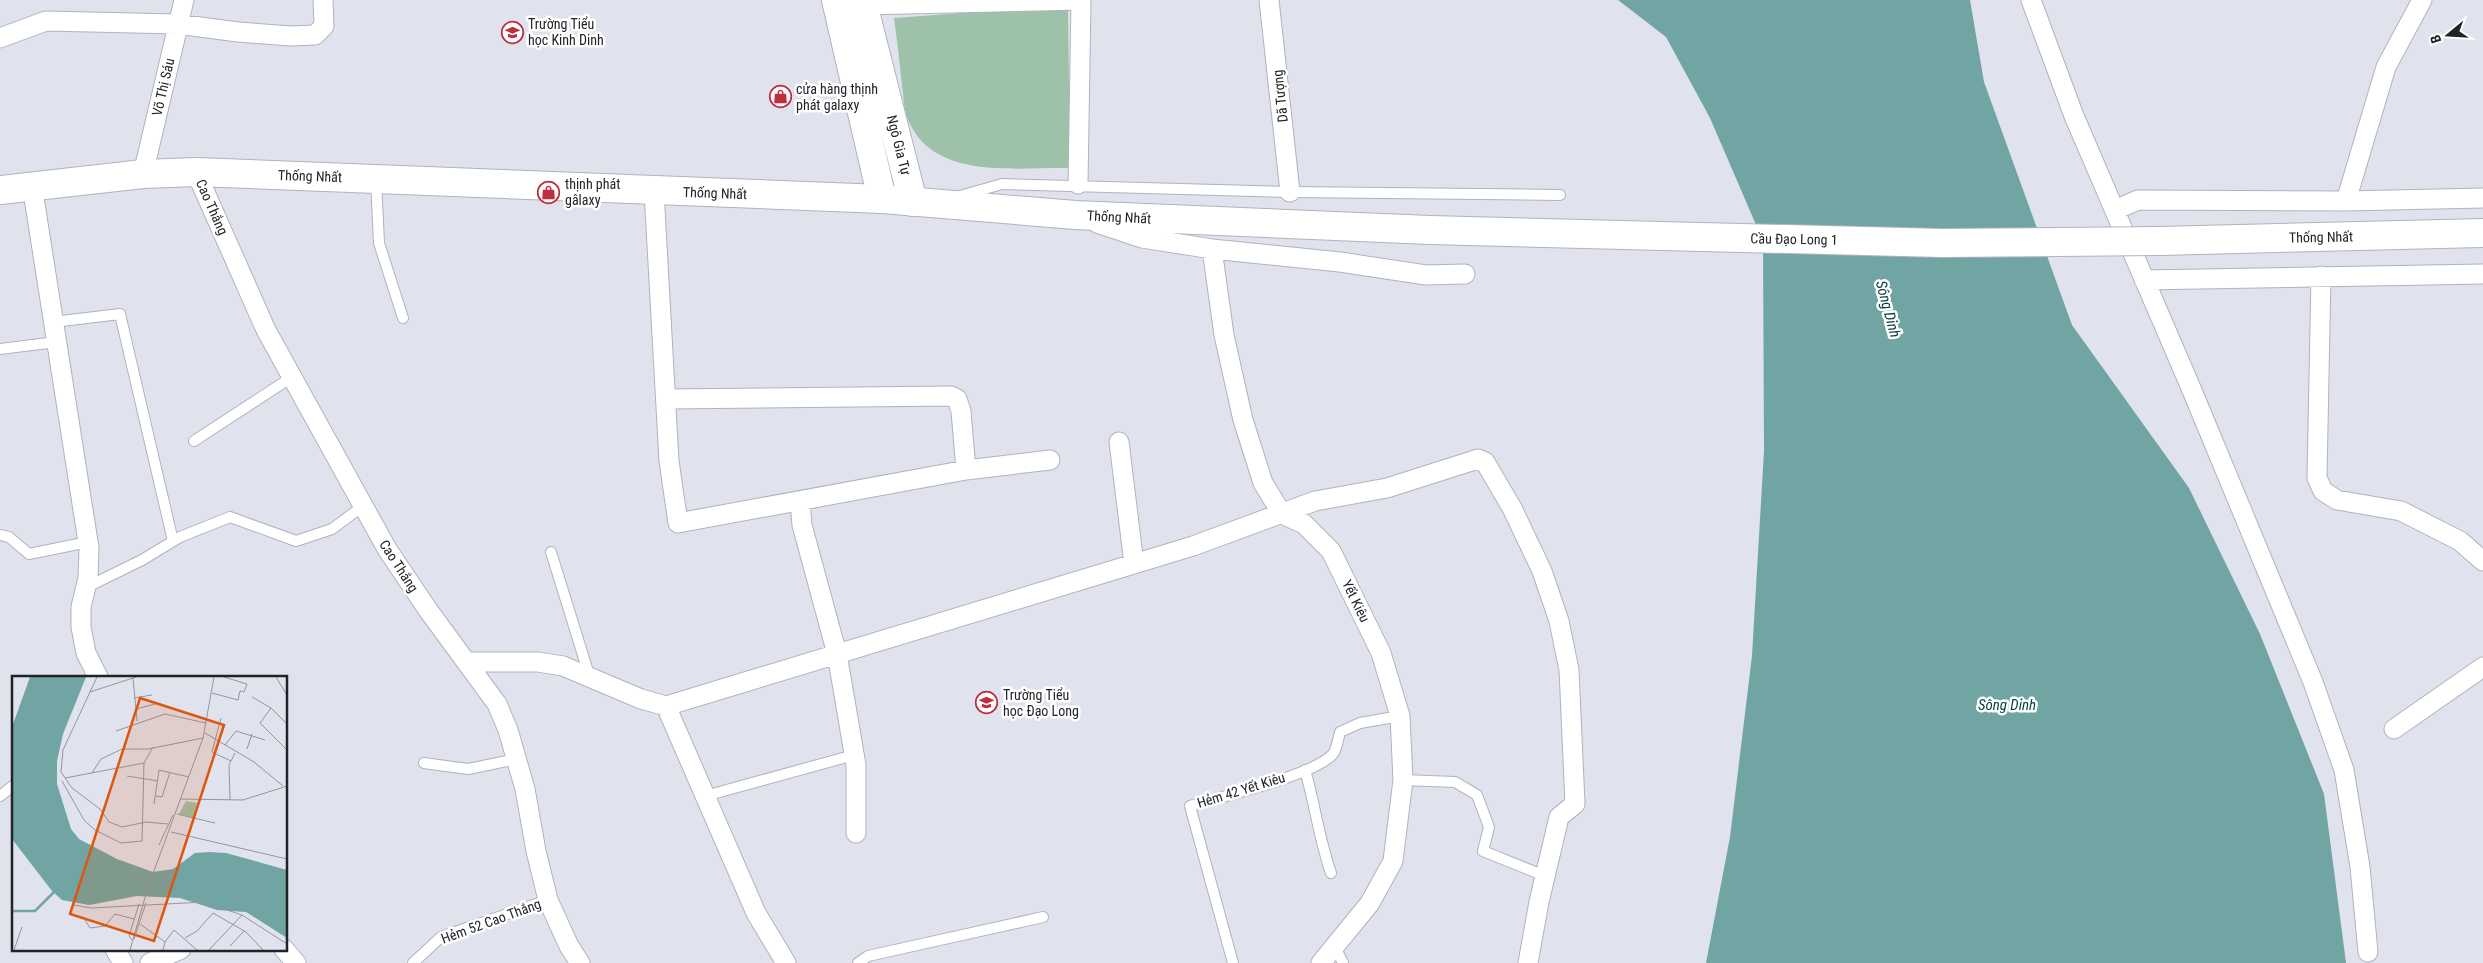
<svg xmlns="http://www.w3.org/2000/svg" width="2483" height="963" font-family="'Roboto Condensed',sans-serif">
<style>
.green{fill:#9ec1a9}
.water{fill:#70a5a4}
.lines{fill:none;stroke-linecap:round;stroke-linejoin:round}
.service-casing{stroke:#b0b3bd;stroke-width:12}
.minor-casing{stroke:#b0b3bd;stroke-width:21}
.secondary-casing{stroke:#b0b3bd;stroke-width:30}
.primary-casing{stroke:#b0b3bd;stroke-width:30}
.service{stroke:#fff;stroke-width:10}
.minor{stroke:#fff;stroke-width:19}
.secondary{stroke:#fff;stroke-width:28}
.primary{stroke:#fff;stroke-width:28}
.primary-bridge-casing{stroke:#b0b3bd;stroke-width:30;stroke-linecap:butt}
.primary-bridge{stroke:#fff;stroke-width:28}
.labels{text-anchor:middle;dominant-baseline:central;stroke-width:5;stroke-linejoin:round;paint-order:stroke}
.poi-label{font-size:14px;fill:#222327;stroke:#fff;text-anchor:start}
.street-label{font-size:14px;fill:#222327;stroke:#fff}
.water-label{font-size:15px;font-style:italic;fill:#063b3b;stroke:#fff}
.inset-river{fill:none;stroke:#70a5a4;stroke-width:2.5}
.inset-road{fill:none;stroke:#94969e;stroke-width:1}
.view{fill:#de560d;fill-opacity:0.15;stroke:#de560d;stroke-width:2.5}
.inset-edge{fill:none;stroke:#222327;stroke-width:2.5}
</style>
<rect width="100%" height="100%" fill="#e0e3ed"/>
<path class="green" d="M1068,5L1070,168C1014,167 931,181 907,117C903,108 904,96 902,87C900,64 897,41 894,18Z"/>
<path class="water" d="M1618,0H1970L1984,82L2072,325L2189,488L2260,634L2324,794L2346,963H1706L1730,837L1752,656L1764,451L1763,241L1710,118L1666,37Z"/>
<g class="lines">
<defs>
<path id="service" d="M376,180L379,243L403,318
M960,196L1002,184L1290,192L1560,195
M53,322L120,314L173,541
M0,349L56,342
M194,441L292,377
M0,535L9,537L29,554L88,542
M551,552L590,678
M85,588L142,560L180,537L230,517L296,541L332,529L363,506
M424,763L468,769L517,759
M1305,770C1315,804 1319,839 1331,873
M1403,780L1455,782L1477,795L1489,827L1483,851L1545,876
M0,796L14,785
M705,796L854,755
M1335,947L1343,963
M413,963L441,937L548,900
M858,963L868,956L1043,917
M1233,963L1190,806C1220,797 1315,775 1333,754C1337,749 1338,739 1340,732L1360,723L1400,716"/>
<path id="minor" d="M1269,0L1290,192
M2031,0L2074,116L2191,388L2313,682L2344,770L2360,867L2368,952
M863,5L1081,0L1078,184
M0,38L46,21L177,24L238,32L291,36L315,35L324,26L323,0
M196,172L266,330L387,549L428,610L497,704L508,730L525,789L536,851L548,900L569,946L580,963
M143,174L184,0
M32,185L89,548L88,578L81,607V627L86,653L98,677
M654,191L669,461L678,523L966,470L1050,460
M2346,201L2386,67L2422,0
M2115,210L2138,200L2346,201L2483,198
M1097,223L1142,238L1212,249L1340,262L1426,275L1465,274
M1212,249L1224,335L1243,420L1263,483L1282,514L1304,524L1331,551L1381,653L1400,716L1403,780L1393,861L1370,903L1321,963
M2321,276L2317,478L2323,491L2337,500L2401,511L2460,541L2483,561
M2144,280L2483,274
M667,399L951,396L957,399L961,411L966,470
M1119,442L1134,564
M800,501L802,525L837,654L856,765V833
M467,662H538L563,666L641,699L666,706L1193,546L1315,501L1387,488L1478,459L1485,462L1512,508L1542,571L1559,621L1569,670L1575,804L1559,817L1539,902L1528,963
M666,706L756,913L786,963
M2394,729L2483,667
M115,949L123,963
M284,949L296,963
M150,963L181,949"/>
<path id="secondary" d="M836,0L882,199
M862,0L913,202"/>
<path id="primary" d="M0,190L143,174L196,172L882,199L1075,215L1430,230
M2159,241L2483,233"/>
</defs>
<use href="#service" class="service-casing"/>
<use href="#minor" class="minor-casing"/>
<use href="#secondary" class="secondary-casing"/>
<use href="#primary" class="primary-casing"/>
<use href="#service" class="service"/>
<use href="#minor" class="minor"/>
<use href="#secondary" class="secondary"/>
<use href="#primary" class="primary"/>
<defs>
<path id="primary-bridge" d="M1430,230L1942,243L2159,241"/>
</defs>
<use href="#primary-bridge" class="primary-bridge-casing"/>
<use href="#primary-bridge" class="primary-bridge"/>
</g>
<defs>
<symbol id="school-ring" viewBox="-11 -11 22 22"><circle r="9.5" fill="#fff" stroke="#be2e3c" stroke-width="1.5"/><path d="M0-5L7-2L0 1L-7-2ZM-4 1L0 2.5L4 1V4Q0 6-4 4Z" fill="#be2e3c"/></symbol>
<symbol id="shop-ring" viewBox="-11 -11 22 22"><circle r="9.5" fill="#fff" stroke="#be2e3c" stroke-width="1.5"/><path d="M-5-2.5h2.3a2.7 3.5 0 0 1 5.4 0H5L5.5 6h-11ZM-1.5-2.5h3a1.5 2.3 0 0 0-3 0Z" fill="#be2e3c"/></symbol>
</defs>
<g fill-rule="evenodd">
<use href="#school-ring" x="500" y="20" width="25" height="25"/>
<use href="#shop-ring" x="768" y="84" width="25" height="25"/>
<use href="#shop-ring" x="536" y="180" width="25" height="25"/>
<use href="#school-ring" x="974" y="690" width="25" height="25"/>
</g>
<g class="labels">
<g class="poi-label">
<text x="528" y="24">Trường Tiểu<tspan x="528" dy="16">học Kinh Dinh</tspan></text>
<text x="796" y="89">cửa hàng thịnh<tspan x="796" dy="16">phát galaxy</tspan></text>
<text x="565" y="184">thịnh phát<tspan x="565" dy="16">gâlaxy</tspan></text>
<text x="1003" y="695">Trường Tiểu<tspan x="1003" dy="16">học Đạo Long</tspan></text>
</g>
<g class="street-label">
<text transform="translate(163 87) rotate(-77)">Võ Thị Sáu</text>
<text transform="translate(1280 96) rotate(-96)">Dã Tượng</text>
<text transform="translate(899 145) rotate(76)">Ngô Gia Tự</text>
<text transform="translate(310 176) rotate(2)">Thống Nhất</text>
<text transform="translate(715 193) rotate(2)">Thống Nhất</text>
<text transform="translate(212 207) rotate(66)">Cao Thắng</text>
<text transform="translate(1119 217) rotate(3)">Thống Nhất</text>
<text transform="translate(2321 237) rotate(-1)">Thống Nhất</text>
<text transform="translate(1794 239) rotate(1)">Cầu Đạo Long 1</text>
<text transform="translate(399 566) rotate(57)">Cao Thắng</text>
<text transform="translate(1356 601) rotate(64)">Yết Kiêu</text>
<text transform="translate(1241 790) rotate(-17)">Hẻm 42 Yết Kiêu</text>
<text transform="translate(491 921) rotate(-20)">Hẻm 52 Cao Thắng</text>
</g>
<g class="water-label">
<text transform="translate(1888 309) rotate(75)">Sông Dinh</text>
<text x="2007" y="705">Sông Dinh</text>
</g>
</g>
<g transform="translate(12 676)">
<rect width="275" height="275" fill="#e0e3ed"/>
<path d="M174,125L185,127L181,142L167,138Z" fill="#9ec1a9"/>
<path d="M18,1H74L51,58L45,85V108L59,153L67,163L105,183L141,196L161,193L183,177L197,176L214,177L275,194V262L234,236L205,234L168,222L125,220L77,229L50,224L40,215L0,163V51Z" fill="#70a5a4"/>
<path class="inset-river" d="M0,235H23L43,215"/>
<path class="inset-road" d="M85,1L51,74L49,96L60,112L88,133L97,146L110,151L134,146L156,148M264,1L275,19M121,2L125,45M78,16L124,1M200,17L226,24L228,15L232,16L235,8L212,1M240,21L259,32M122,22L140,19M124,33L143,28M209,42L200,76L219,85M275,48L259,32L248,47L275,74M104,55L153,38L194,47M193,57L242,86L271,110M213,69L224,55L253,64M235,73L240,58M80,97L89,83L110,73H136L191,62M115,100L146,105M53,102L132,87M50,105L72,144L83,154L109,167L130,165L132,87L141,71M144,120L150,121L158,96M168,123L231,124L275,110M218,124L217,89L223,77M142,128L147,94L177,101M165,138L203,147M181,143L187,124M159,156L275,183M147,169L161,139M62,229L79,232L192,226L230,239L275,268M73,244L78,252L93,250L103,238L122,243M128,248L153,266M173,262L185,255L201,237L234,256L251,274M122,263L134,227M120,264L117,260L127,228M218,270L232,255M2,274L10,251M118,274L136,211L191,62L202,1M151,274L153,266L162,254L185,274M197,274L230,239"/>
<path class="view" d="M128,22L212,49L142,265L58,238Z"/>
<rect width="275" height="275" class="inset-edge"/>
</g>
<g transform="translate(2448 35) rotate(252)" stroke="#ffffff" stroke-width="4" paint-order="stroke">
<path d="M0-4L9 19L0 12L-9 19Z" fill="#222327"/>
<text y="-8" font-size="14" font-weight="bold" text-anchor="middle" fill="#222327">B</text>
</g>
</svg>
